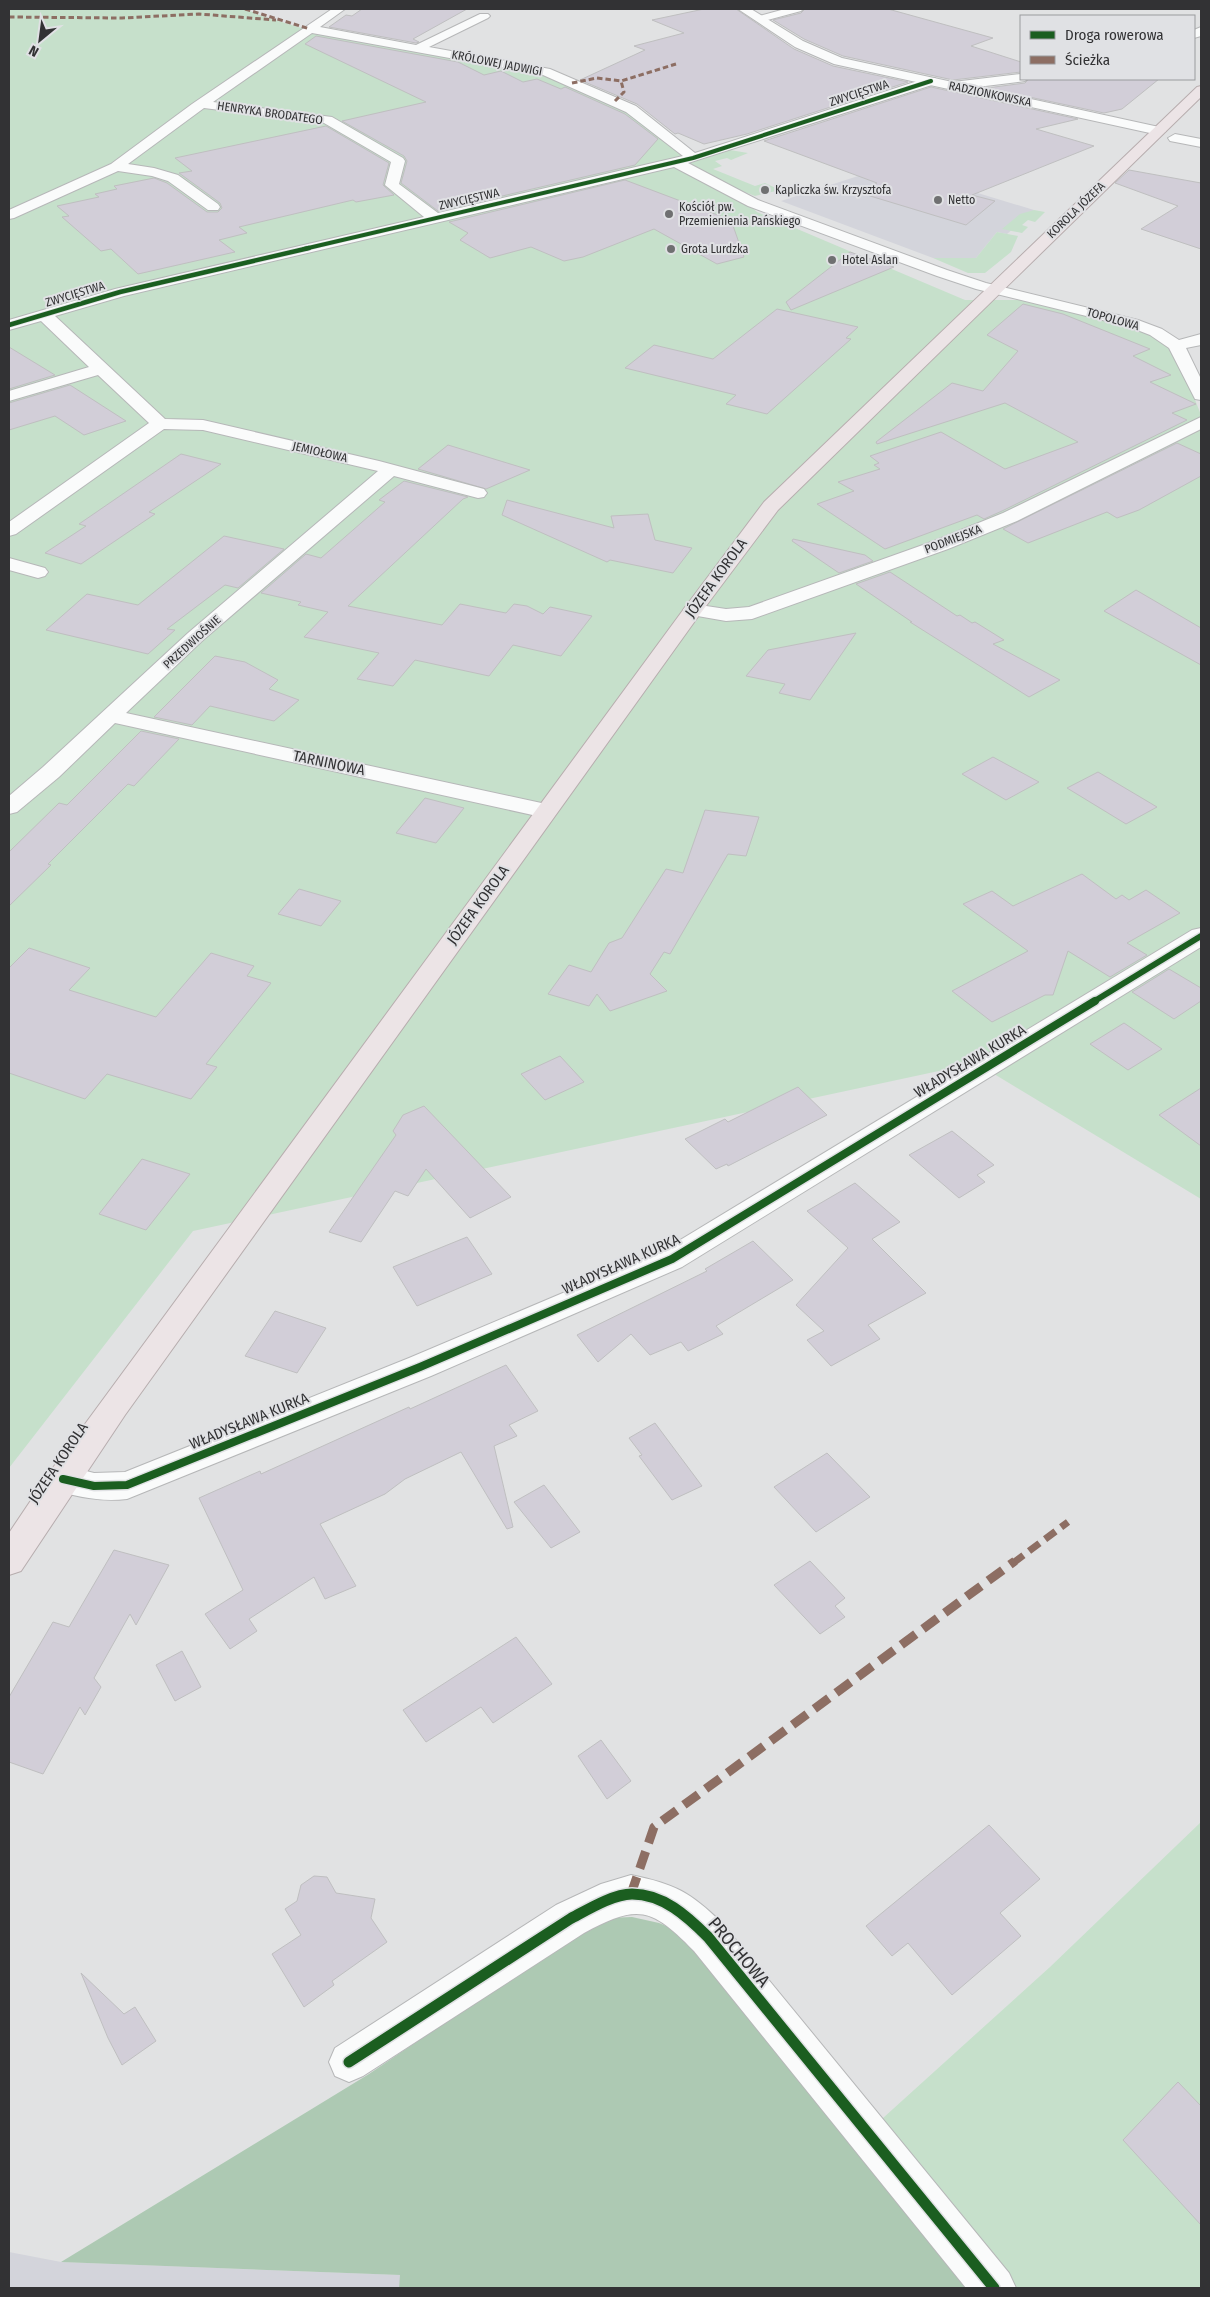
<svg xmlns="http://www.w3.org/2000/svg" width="1210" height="2297" font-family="'Fira Sans Condensed',sans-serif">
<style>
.built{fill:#d3d4db}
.green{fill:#c6e0cb}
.forest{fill:#adc9b3}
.building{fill:#d2ced8;stroke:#bfbfc0}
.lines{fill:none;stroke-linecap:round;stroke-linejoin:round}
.minor-casing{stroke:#b6b7b8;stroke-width:2}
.tertiary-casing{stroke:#b6b7b8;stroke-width:2}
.trunk-casing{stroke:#b7adae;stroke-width:2}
.minor{fill:#fafbfb;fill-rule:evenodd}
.tertiary{fill:#fafbfb;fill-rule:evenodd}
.trunk{fill:#ece4e6;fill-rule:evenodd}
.quiet-far2{stroke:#8d6e63;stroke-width:3;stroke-dasharray:5.5 3;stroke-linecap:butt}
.quiet-far1{stroke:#8d6e63;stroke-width:7;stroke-dasharray:13 7;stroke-linecap:butt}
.quiet{stroke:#8d6e63;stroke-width:9;stroke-dasharray:18 9;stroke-linecap:butt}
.cycleway-far4-casing{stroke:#e0e1e4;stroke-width:5}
.cycleway-far3-casing{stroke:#e0e1e4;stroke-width:6}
.cycleway-far2-casing{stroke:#e0e1e4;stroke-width:9}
.cycleway-far1-casing{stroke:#e0e1e4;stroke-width:11}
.cycleway-casing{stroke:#e0e1e4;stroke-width:14}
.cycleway-far4{stroke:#1b5e20;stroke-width:4}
.cycleway-far3{stroke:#1b5e20;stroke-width:4.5}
.cycleway-far2{stroke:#1b5e20;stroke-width:6}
.cycleway-far1{stroke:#1b5e20;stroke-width:8}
.cycleway{stroke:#1b5e20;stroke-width:11}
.poi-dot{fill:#6f7071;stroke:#e0e1e4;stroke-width:2}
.labels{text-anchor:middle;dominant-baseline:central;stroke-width:4;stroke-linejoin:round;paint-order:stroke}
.far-street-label{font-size:12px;fill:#323234;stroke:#e0e1e4}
.far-poi-label{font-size:12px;fill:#323234;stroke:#e0e1e4;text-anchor:start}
.street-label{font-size:15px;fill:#323234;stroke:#e0e1e4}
.near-street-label{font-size:18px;fill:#323234;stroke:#e0e1e4}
</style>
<rect width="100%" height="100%" fill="#e1e2e3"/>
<path class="built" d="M889,166L1034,210L1007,234L997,232L976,258H933L781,201Z
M9,2252L61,2262L401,2275L399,2288H9Z"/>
<path class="green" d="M9,9H245L262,16L308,30L541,73L601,94L700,160L730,150L748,153L731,160L727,158L715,161L722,166L713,169L755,186L765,183L780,190L755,196L729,186L757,212L965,300H1027L1108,318L1159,336L1181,364L1201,415V1199L976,1063L193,1231L9,1468Z
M1034,210L1045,212L1035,222L1028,220L1022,225L1028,227L1022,233L1002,229L1020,214Z
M997,232L1018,236L1011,252L985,273H968L933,258H976Z
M1201,1822V2288H695L1050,1967Z"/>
<path class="forest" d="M632,1917L659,1923L683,1933L848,2129L975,2288H399L400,2275L61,2262L369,2074L527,1967L609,1918Z"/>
<path class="building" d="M362,9H467L413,39L419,42L416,43L329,27L346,15L352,16Z
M704,9H736L794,49L833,66L908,82L747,134L704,144L678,133L675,134L637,104L580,80L645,50L634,46L684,33L652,20Z
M805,9H888L993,38L971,46L1021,62V72L953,80L843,56L804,39L773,20L801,13Z
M316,36L458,62L484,75L501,71L523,82L537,79L561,89L565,87L625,114L658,139L635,165L438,211L401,183L407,161L404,156L342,121L426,102L305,44Z
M1029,79H1159L1122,109L1104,113L987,88L1025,83Z
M931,87L1078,119L1036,129L1094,146L972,195L995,201L966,225L857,192L877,183L764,141Z
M326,126L389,163L383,185L394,195L356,202L353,200L239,227L247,233L219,240L235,252L138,274L111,249L101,251L62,217L69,216L57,206L99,197L95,194L117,189L114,186L154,178L167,183L207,212H218L222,208L220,203L179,173L192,171L175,158Z
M1129,170L1201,183V249L1141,229L1178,206L1115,183Z
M625,180L731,220L744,257L717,264L654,229L583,257L564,261L531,247L490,258L460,240L468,233L449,222Z
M850,252L894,267L791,310L786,302Z
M1023,304L1063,314L1150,349L1133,356L1171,375L1150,382L1196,404L1172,413L1187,420L1002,511L984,519L977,515L885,549L817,504L854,491L838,482L880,469L874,465L879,463L870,456L941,432L1005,469L1078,442L1005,403L877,444L876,442L952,383L983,391L1018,351L987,335Z
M777,309L858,327L846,338L851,339L767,414L726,404L736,395L625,368L654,345L713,359Z
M9,347L55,375L9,389Z
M70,385L126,421L84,435L55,416L9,430V403Z
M1177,443L1201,454V476L1139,510L1117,518L1107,512L1028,543L1003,529Z
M448,445L530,470L486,489L418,469Z
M181,454L221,464L149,512L155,514L81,564L45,553L86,526L79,524Z
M404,481L468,497L463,499L348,606L442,625L460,604L506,613L514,604L527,606L543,614L550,607L592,616L561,656L513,645L489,676L415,660L393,686L357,679L379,653L304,637L328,612L298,605L301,602L261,593L306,554L321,558L385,502L379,500Z
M507,500L614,528L611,516L648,514L655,540L692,548L673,573L610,560L607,562L502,515Z
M224,536L284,549L238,588L225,585L167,629L175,630L148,654L46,630L87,594L138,605Z
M793,539L865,555L873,561L839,573L792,541Z
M890,572L957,616L960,615L972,623L975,622L1004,640L993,644L1060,680L1029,697L910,622H912L856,584Z
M1136,590L1201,628V665L1104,611Z
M856,633L810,700L779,693L785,684L746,676L768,650Z
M215,656L245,662L278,680L269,689L299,700L274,721L210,706L192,725L154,717Z
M141,731L179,739L134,786L128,784L48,864L51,865L9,906V852L59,803L67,805Z
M993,757L1039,782L1006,800L962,774Z
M1098,772L1157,807L1126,824L1067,788Z
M425,798L464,808L436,843L396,833Z
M705,810L759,817L746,856L728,854L670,954L664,952L650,974L667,991L610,1011L597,994L589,1006L548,994L569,965L591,972L609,943L622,938L666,869L683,873Z
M1082,874L1116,899L1122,895L1129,900L1146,890L1180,913L1127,943L1147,955L1110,977L1068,951L1053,995H1045L992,1022L952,991L1028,951L963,904L992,891L1013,906Z
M299,889L341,901L321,926L278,914Z
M29,948L90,968L69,990L156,1017L211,953L254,966L247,976L271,983L206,1064L217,1067L191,1099L107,1074L85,1099L9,1073V968Z
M1169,969L1201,988V1001L1174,1019L1132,992Z
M1124,1023L1162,1049L1128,1070L1090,1044Z
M560,1056L584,1082L545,1100L521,1074Z
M798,1087L827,1115L728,1166L727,1164L716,1169L685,1139L725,1119L728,1122Z
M1201,1088V1146L1159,1115Z
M424,1106L511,1197L470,1218L426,1169L408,1196L395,1191L361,1242L329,1232L396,1135L393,1131L403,1115Z
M952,1131L994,1165L977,1175L985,1182L959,1198L909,1155Z
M142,1159L190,1174L146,1230L99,1214Z
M855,1183L900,1222L872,1239L926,1293L868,1325L880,1339L831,1366L807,1340L824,1331L796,1305L848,1248L807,1211Z
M467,1237L492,1274L417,1306L393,1267Z
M753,1241L793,1280L716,1326L723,1334L688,1351L681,1342L650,1355L631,1334L598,1362L577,1335L707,1271L705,1269Z
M275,1311L326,1328L297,1373L245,1356Z
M506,1365L538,1411L509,1425L517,1436L494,1446L513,1527L507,1529L461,1452L405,1479L385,1494L320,1524L356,1586L325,1599L314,1577L249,1619L257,1631L230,1649L205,1614L243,1590L199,1498L260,1471L261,1474L409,1407L410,1409Z
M655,1423L702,1486L672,1500L639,1456L642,1455L629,1438Z
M827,1453L870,1497L816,1532L774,1487Z
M544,1485L580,1532L551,1548L514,1502Z
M114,1550L169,1565L136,1625L130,1614L94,1678L101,1687L85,1715L80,1707L43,1774L9,1762V1697L53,1622L69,1627Z
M810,1561L845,1598L835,1606L845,1617L820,1634L774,1585Z
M516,1637L552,1684L493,1723L481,1707L426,1742L403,1710Z
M182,1651L201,1687L175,1701L156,1665Z
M601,1740L631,1781L607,1799L578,1756Z
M989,1825L1040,1879L1000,1913L1021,1936L952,1995L908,1943L892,1956L866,1926Z
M314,1876L327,1877L336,1893L375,1899L371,1918L387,1942L332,1981L334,1985L304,2007L272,1954L301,1935L285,1909L297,1901L301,1885Z
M81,1973L124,2014L135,2007L156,2041L122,2065L108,2038Z
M1178,2082L1201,2106V2225L1123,2140Z"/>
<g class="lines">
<defs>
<path id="minor" d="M332,9H345L320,27L416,45L480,14H488L490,16L488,18L429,47L550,69L636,106L695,153L927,78H935L937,81L935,84L688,163L758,200L947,270L986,283L1138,320L1162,329L1179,340L1201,334V345L1186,348L1201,379V400L1195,399L1193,395L1169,348L1150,335L1127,326L976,289L937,276L748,206L674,167L124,296L55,316L165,419L203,420L379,461L484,489L487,493L484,497L478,498L394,476L202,641L126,713L546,804L554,806L557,811L554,816L546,818L115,723L59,777L17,812L9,814V796L43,767L188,633L378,471L203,430L164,429L16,534L9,536V522L149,423L98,375L9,401V391L89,367L41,321L9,330V320L115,289L424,217L385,185L391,162L324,123L204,108L128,164L154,168L178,175L218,204L220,207L218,210H208L168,181L152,176L118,171L14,218L9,219V210L111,164L192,104ZM312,33L543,75L626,112L683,156L438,213L399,184L405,161L403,158L332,117L213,102Z
M785,9H803L801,11L760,22L754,19L756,17Z
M1201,27V36L1194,38V30Z
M1021,74V79H1027L1025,81L953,90L947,86L953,82Z
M1175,134L1201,139V147L1170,141L1168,138Z
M1201,417V429L1017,521L948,549L752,619L726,621L686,614L683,610L686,606L693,604L726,609L749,607L934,541L1003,513Z
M9,558L45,568L48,572L45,576L38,578L9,570Z
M1201,928V947L682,1267L431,1376L127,1499C100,1502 77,1497 52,1489L47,1479L52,1469L63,1465L94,1473L125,1472L409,1358L662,1251L1192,930Z
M631,1875C675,1884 690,1892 722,1923L1009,2273L1016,2288H966L694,1951C651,1907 638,1904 584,1933L363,2076L349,2082L335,2076L329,2062L335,2048L556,1905L601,1884Z"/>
<path id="tertiary" d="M738,9H751L803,41L842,58L1159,127L1166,131L1159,135L834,64L795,47Z"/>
<path id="trunk" d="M1201,86V97L778,510L700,614L125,1415L21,1571L9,1575V1533L52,1469L686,606L764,502L1197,87Z"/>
</defs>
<use href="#minor" class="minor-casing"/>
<use href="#tertiary" class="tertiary-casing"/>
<use href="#trunk" class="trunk-casing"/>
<use href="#minor" class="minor"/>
<use href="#tertiary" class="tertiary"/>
<use href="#trunk" class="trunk"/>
<path class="quiet-far2" d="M245,9L310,29
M9,17L122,18L199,14L276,20
M572,83L597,78L621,81L676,64
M615,101L624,92L621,81"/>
<path class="quiet-far1" d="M1013,1563L1068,1522"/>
<path class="quiet" d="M631,1894L654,1827L1015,1561"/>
<defs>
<path id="cycleway-far4" d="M304,249L693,158L931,81"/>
<path id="cycleway-far3" d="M9,325L120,292L309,248"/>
<path id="cycleway-far2" d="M1093,1002L1201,936"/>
<path id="cycleway-far1" d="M63,1479L94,1486L127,1485L420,1367L672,1259L1095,1001"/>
<path id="cycleway" d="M349,2062L570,1919C587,1910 613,1894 632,1894C663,1894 687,1916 708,1937L994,2288"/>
</defs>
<use href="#cycleway-far4" class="cycleway-far4-casing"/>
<use href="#cycleway-far3" class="cycleway-far3-casing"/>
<use href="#cycleway-far2" class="cycleway-far2-casing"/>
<use href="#cycleway-far1" class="cycleway-far1-casing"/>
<use href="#cycleway" class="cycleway-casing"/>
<use href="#cycleway-far4" class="cycleway-far4"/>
<use href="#cycleway-far3" class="cycleway-far3"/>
<use href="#cycleway-far2" class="cycleway-far2"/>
<use href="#cycleway-far1" class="cycleway-far1"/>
<use href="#cycleway" class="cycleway"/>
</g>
<g class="poi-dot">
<circle cx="765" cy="190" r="5"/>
<circle cx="938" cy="200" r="5"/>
<circle cx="669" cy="214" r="5"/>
<circle cx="671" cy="249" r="5"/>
<circle cx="832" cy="260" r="5"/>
</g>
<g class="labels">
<g class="far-street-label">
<text transform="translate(497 63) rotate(11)">KRÓLOWEJ JADWIGI</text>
<text transform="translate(859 93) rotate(-18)">ZWYCIĘSTWA</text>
<text transform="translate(990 94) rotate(12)">RADZIONKOWSKA</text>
<text transform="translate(270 113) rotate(8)">HENRYKA BRODATEGO</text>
<text transform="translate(469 199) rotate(-13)">ZWYCIĘSTWA</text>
<text transform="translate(1076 210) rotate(-44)">KOROLA JÓZEFA</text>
<text transform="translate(75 294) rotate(-17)">ZWYCIĘSTWA</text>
<text transform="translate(1113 319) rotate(16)">TOPOLOWA</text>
<text transform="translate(320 452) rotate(13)">JEMIOŁOWA</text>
<text transform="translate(953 539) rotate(-21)">PODMIEJSKA</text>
<text transform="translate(192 642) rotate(-42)">PRZEDWIOŚNIE</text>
</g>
<g class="far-poi-label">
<text x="775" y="190">Kapliczka św. Krzysztofa</text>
<text x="948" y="200">Netto</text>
<text x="679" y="207">Kościół pw.<tspan x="679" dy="14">Przemienienia Pańskiego</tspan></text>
<text x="681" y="249">Grota Lurdzka</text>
<text x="842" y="260">Hotel Aslan</text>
</g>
<g class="street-label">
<text transform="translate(716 578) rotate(-54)">JÓZEFA KOROLA</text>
<text transform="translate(329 763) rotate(12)">TARNINOWA</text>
<text transform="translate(478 905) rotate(-54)">JÓZEFA KOROLA</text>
<text transform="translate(970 1061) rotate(-31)">WŁADYSŁAWA KURKA</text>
<text transform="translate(621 1264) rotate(-24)">WŁADYSŁAWA KURKA</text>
<text transform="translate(249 1421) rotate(-22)">WŁADYSŁAWA KURKA</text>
<text transform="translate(58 1463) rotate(-56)">JÓZEFA KOROLA</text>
</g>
<g class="near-street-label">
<text transform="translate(739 1952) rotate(50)">PROCHOWA</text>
</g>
</g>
<rect width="1210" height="2297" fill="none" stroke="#323234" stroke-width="20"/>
<rect x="1020" y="15" width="175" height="65" fill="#e0e1e4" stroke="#9a9b9e"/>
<rect x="1030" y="31" width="25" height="8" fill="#1b5e20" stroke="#9a9b9e"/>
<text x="1065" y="40" font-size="15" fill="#323234">Droga rowerowa</text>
<rect x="1030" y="56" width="25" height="8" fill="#8d6e63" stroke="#9a9b9e"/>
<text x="1065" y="65" font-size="15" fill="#323234">Ścieżka</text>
<g transform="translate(40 40) rotate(209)" stroke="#e0e1e4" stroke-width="4" paint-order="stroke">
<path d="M0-4L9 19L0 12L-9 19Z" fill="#323234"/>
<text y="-8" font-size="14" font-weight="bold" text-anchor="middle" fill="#323234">N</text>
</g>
</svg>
